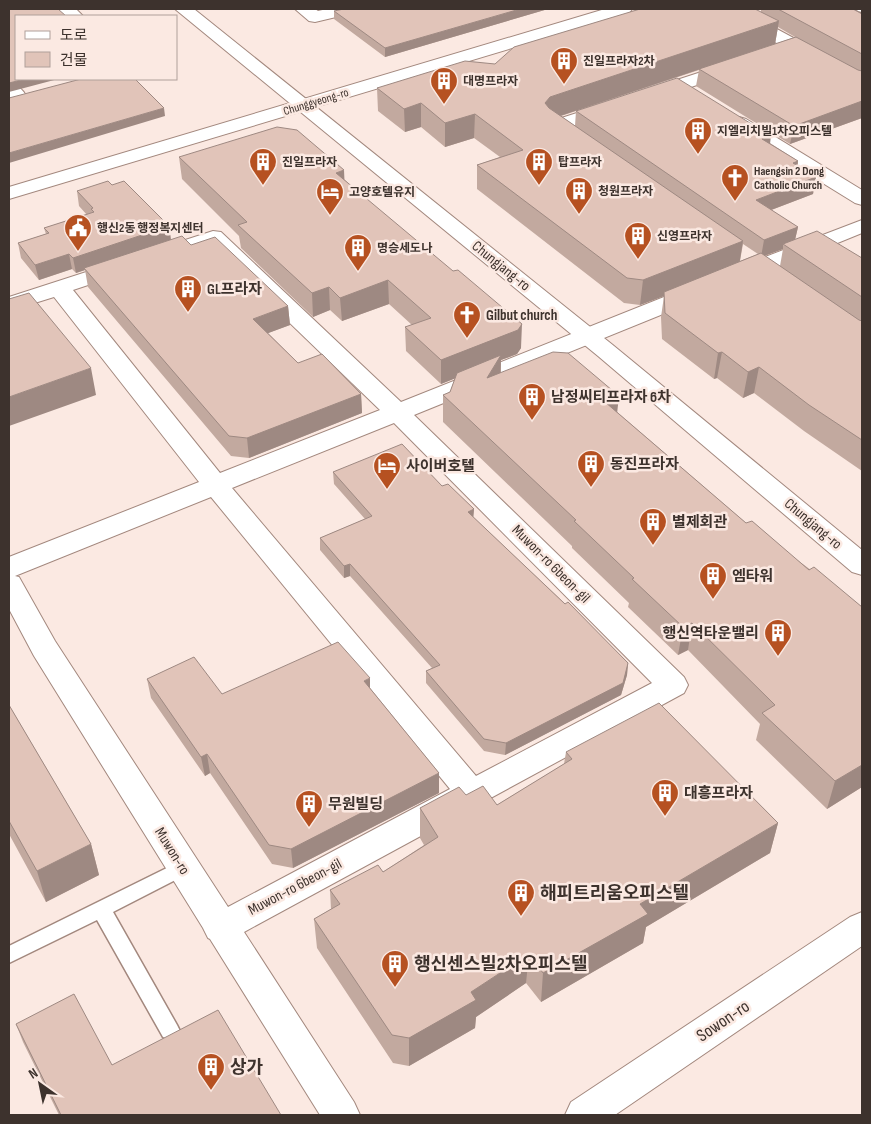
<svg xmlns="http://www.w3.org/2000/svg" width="871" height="1124" font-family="'Sofia Sans Condensed','Noto Sans KR',sans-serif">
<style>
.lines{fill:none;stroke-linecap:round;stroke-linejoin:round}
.lane-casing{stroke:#a3887e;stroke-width:3}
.street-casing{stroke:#a3887e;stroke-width:2}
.secondary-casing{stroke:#a3887e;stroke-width:2}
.primary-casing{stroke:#a3887e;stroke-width:2}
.lane{fill:#fff;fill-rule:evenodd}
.street{fill:#fff;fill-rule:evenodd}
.secondary{fill:#fff;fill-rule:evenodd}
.primary{fill:#fff;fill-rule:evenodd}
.wall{fill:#c2a99f;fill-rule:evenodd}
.shaded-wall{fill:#9e8982}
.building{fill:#e1c4b9;stroke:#9e8982}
.labels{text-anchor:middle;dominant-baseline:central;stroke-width:5;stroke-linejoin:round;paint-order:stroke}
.far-poi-label{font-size:12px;font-weight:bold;fill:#3d322d;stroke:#fbe9e2;text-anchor:start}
.far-street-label{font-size:12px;fill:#3d322d;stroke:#fbe9e2}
.street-label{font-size:15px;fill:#3d322d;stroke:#fbe9e2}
.poi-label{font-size:15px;font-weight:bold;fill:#3d322d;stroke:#fbe9e2;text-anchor:start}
.near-poi-label{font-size:18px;font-weight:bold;fill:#3d322d;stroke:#fbe9e2;text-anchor:start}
.near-street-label{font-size:18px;fill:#3d322d;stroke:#fbe9e2}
</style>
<rect width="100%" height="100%" fill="#fbe9e2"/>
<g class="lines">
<defs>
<path id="lane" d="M856,9H862V12L858,11Z
M183,860L189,863L192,868L189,873L113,912L177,1025L180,1031L177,1037L170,1040L163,1037L97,920L9,963V946Z"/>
<path id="street" d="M58,9H76L83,16H64Z
M295,9H315L318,11L327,9H356L353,13L315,22L309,21Z
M719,9H740L862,75V88L855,86L722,13Z
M732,62L738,63L741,67L738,71L650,101L643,99L641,95L643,91Z
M9,82C17,84 23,90 27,97L25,101L18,103L9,98Z
M611,102L618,104L621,108L618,112L571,127L585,139L582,143C569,146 554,137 546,126L549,122Z
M739,117L746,119L862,190V205L855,203L732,127L729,123L732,119Z
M862,220V233L747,280L739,282L731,280L728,275L731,270Z
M213,231L221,232L401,402L689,287L697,285L705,287L708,292L705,297L414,415L684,677L688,685L684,693L244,932L354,1102L360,1115H320L210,939L208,938L203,928L34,656L9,609V557L199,482L54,297L9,311V297ZM209,245L380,410L220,473L73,290ZM394,423L652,683L476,776L232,488ZM211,497L450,789L228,907L55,641L19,577L15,576Z"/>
<path id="secondary" d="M605,9H632L629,13L9,199V187Z
M862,912V946L615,1115H565L571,1102L850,917Z"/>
<path id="primary" d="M175,9H194L614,346L862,550V575L852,572L598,356Z"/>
</defs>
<use href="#lane" class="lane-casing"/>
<use href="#street" class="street-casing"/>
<use href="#secondary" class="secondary-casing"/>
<use href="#primary" class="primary-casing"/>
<use href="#lane" class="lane"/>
<use href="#street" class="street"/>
<use href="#secondary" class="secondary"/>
<use href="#primary" class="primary"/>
</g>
<path class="wall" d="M548,9L385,57L334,19V11Z
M761,9H853L862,14V118L790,144L696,86L699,70L561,116L575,126L576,111L770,143L798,161V166L816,177L813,194L771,210L798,227L795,240L862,258V471L804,431L754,393L743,398L717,378L714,379L662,339L661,317L664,296L640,305L624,303L477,189V165L500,157L474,138L445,147L421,127L405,132L378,111L377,88L761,12ZM778,27L795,37L775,44ZM743,244L758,254L740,261ZM783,249L780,266L765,256Z
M179,157L345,180L521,348L517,354L501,360V373L617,412L746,523L862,607V787L827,809L756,740L760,724L688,650L678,655L628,607L629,603L572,548V546L443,422V395L450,392L455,378L441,384L406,351L405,327L412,325L389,304L342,321L330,310L313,317L241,248L239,236L182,179Z
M112,185L169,226L171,240L191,245L288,306L290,325L268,333L298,363L361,394L362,413L249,458L231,456L88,287L85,270L76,273L72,269L39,280L21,258L18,243L46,234L44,228L87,215L79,206L77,191Z
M333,472L442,486L474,509L473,517L628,663L627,675L621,695L505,755L484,751L426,683V671L432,668L350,576L344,578L320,550V538L365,519L334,484Z
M147,679L222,694L370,688L439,773V793L293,868L272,864L210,773L205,776L151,698Z
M9,705L91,844L99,875L46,902L9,834Z
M566,752L778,823L770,853L646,927L643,943L541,1002L526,983L476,1017L475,1028L409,1066L393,1063L317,948L314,919L331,909L330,890L383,872L424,845L420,838V808L466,795L497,805L564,764Z
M16,1024L112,1065L281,1115H59L23,1042Z"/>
<path class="shaded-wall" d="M520,9H548L385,57V48Z
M779,21L775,44L548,120L545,103L550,97Z
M25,79H58L9,92V83Z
M862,101V118L790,144L794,126Z
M421,103V127L405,132L404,109Z
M164,108L165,116L9,163V153Z
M475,114L474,138L445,147V123Z
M771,136L769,152L762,139Z
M798,161L795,177L793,163Z
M344,170L345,192L336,173Z
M816,177L813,194L753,217L756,200Z
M169,226L171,241L84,268L85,270L76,273L73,258Z
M798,227L794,244H783V249L761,257L764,240Z
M743,241L739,266L664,292V296L640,305L643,280Z
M69,254L72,269L39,280L35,265Z
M388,280L389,304L342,321L340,298Z
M329,287L330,310L313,317L312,293Z
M288,306L290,325L255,338L253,319Z
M522,324L521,348L517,354L501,360L500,382L487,378L497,362L441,384V360Z
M722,352L717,378L714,379L718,353Z
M759,367L754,393L743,398L748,372Z
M91,368L96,395L9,426V397Z
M361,394L362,413L249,458L247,438Z
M619,396L616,423L605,402Z
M474,509L473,521L468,512Z
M350,564V576L344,578V566Z
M692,623L688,650L678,655L683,627Z
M628,663L627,675L621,695L505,755L506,743Z
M370,678V698L364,681Z
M207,754L210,773L205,776L201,757Z
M862,765V787L827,809L835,781Z
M439,773V793L293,868L291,849Z
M778,823L770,853L646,927L643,943L541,1002L543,973L640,904Z
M91,844L99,875L46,902L37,871Z
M529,954L526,983L476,1017L475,1028L409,1066V1038L471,992Z"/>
<path class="building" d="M9,9H58L66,16H16V79H25L9,83Z
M344,9H520L385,48L334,11Z
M640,9H755L779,21L550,97L545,103L549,108L743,241L643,280L627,278L477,165L523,150L475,114L445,123L421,103L404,109L377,88L465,61L495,64L514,47Z
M778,9H853L862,14V54Z
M796,37L858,70L862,71V101L794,126L699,69Z
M677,78L771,136L762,139L798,161L793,163L816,177L756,200L798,227L764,240L576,111Z
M81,79H135L164,108L9,153V98Z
M277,127L297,130L344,170L336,173L453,271L458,270L522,324L518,330L441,360L405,327L431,318L388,280L340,298L329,287L312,293L238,225L247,222L179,157Z
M108,181L112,185L124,181L169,226L73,258L69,254L35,265L18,243L49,233L44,228L94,212L91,209L93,208L77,191Z
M817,231L862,258V297L783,244Z
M182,236L191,245L215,237L288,306L253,319L298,363L322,354L361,394L247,438L229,436L84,268Z
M761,253L859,320L862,321V440L809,405L759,367L748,372L722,352L718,353L665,313L664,292Z
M29,293L91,368L9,397V299Z
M553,352L568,353L619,396L605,402L746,523L752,521L809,570L814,567L862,607V765L835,781L762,713L775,705L692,623L683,627L632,579L634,578L574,521L576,520L443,395L450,392L457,373L501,355L487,378Z
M402,444L442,486L448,484L474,509L468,512L565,604L568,602L628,663L623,683L506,743L484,739L426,671L440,665L350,564L344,566L320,538L372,516L333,472Z
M338,642L370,678L364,681L439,773L291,849L269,845L207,754L201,757L147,679L194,657L222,694Z
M659,703L778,823L640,904L648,914L543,973L529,954L471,992L476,1000L409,1038L392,1035L314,919L340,904L330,890L378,865L383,872L438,837L420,808L459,787L466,795L483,786L497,805L572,759L566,752Z
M9,705L91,844L37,871L9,821Z
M74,994L112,1065L218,1010L281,1115H61L16,1024Z"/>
<defs>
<symbol id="building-pin" viewBox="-11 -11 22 30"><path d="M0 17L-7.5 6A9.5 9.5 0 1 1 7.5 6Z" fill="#b65121" stroke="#fbe9e2"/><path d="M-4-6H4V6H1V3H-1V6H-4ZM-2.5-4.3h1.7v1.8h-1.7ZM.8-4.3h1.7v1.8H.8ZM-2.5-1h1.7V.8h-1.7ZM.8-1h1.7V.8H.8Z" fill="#fff"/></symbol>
<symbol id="church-pin" viewBox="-11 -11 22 30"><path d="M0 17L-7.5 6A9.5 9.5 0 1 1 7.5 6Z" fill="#b65121" stroke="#fbe9e2"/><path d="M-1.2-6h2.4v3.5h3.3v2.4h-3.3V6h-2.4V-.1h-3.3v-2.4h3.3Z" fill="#fff"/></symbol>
<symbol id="hotel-pin" viewBox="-11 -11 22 30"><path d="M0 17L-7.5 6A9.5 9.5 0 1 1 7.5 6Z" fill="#b65121" stroke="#fbe9e2"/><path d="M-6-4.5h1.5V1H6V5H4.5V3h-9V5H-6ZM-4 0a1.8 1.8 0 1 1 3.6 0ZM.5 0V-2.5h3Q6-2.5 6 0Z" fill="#fff"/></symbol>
<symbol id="civic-pin" viewBox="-11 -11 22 30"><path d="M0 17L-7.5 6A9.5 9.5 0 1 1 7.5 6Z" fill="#b65121" stroke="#fbe9e2"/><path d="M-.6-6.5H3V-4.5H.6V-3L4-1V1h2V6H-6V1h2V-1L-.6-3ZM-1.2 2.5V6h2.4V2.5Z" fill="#fff"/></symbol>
</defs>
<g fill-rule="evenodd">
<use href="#building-pin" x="548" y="45" width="32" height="43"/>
<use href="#building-pin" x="428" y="65" width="32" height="43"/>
<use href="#building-pin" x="682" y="115" width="32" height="43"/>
<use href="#building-pin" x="247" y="146" width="32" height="43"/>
<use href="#building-pin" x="523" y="146" width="32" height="43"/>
<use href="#church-pin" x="719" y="162" width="32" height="43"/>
<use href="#building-pin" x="563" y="175" width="32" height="43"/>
<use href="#hotel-pin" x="314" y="176" width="32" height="43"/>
<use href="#civic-pin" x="62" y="212" width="32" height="43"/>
<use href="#building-pin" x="622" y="220" width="32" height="43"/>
<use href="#building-pin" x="342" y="232" width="32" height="43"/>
<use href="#building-pin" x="172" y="273" width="32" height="43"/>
<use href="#church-pin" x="451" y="299" width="32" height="43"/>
<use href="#building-pin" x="516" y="381" width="32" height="43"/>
<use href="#building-pin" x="575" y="448" width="32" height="43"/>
<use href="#hotel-pin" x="371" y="450" width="32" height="43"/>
<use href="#building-pin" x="637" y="506" width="32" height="43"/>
<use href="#building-pin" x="697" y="560" width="32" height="43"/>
<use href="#building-pin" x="762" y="617" width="32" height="43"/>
<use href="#building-pin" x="649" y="777" width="32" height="43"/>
<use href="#building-pin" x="293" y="788" width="32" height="43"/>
<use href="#building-pin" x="505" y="877" width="32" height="43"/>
<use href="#building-pin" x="379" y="948" width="32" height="43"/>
<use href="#building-pin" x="195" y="1051" width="32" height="43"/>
</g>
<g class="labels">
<g class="far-poi-label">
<text x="583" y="61">진일프라자2차</text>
<text x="463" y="81">대명프라자</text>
<text x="717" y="131">지엘리치빌1차오피스텔</text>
<text x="282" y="162">진일프라자</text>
<text x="558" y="162">탑프라자</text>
<text x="754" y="171">Haengsin 2 Dong<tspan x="754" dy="14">Catholic Church</tspan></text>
<text x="598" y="191">청원프라자</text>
<text x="349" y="192">고양호텔유지</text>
<text x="97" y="228">행신2동 행정복지센터</text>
<text x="657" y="236">신영프라자</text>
<text x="377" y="248">명승세도나</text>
</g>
<g class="far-street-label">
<text transform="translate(316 102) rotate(-17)">Chunggyeong-ro</text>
</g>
<g class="street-label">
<text transform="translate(501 266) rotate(39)">Chungjang-ro</text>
<text transform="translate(813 524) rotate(40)">Chungjang-ro</text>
<text transform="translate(551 564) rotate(45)">Muwon-ro 6beon-gil</text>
<text transform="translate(172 851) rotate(58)">Muwon-ro</text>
<text transform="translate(295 887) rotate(-28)">Muwon-ro 6beon-gil</text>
</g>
<g class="poi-label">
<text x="207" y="289">GL프라자</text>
<text x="486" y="315">Gilbut church</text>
<text x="551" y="397">남정씨티프라자 6차</text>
<text x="610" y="464">동진프라자</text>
<text x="406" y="466">사이버호텔</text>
<text x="672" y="522">별제회관</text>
<text x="732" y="576">엠타워</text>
<text x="759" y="633" text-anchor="end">행신역타운밸리</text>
<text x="684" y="793">대흥프라자</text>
<text x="328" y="804">무원빌딩</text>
</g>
<g class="near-poi-label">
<text x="540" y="893">해피트리움오피스텔</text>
<text x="414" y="964">행신센스빌2차오피스텔</text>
<text x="230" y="1067">상가</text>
</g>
<g class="near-street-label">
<text transform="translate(723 1021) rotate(-34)">Sowon-ro</text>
</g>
</g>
<rect width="871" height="1124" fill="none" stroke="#3d322d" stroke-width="20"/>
<rect x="15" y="15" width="162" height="65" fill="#fbe9e2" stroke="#afa09a"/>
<rect x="25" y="31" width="25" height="8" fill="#ffffff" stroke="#afa09a"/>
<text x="60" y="40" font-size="15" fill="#3d322d">도로</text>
<rect x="25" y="52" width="25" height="15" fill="#e1c4b9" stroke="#afa09a"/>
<text x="60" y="65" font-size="15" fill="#3d322d">건물</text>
<g transform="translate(40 1084) rotate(327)" stroke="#fbe9e2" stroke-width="4" paint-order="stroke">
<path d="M0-4L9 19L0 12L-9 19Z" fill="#3d322d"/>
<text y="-8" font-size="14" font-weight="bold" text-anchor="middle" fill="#3d322d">N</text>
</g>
</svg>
